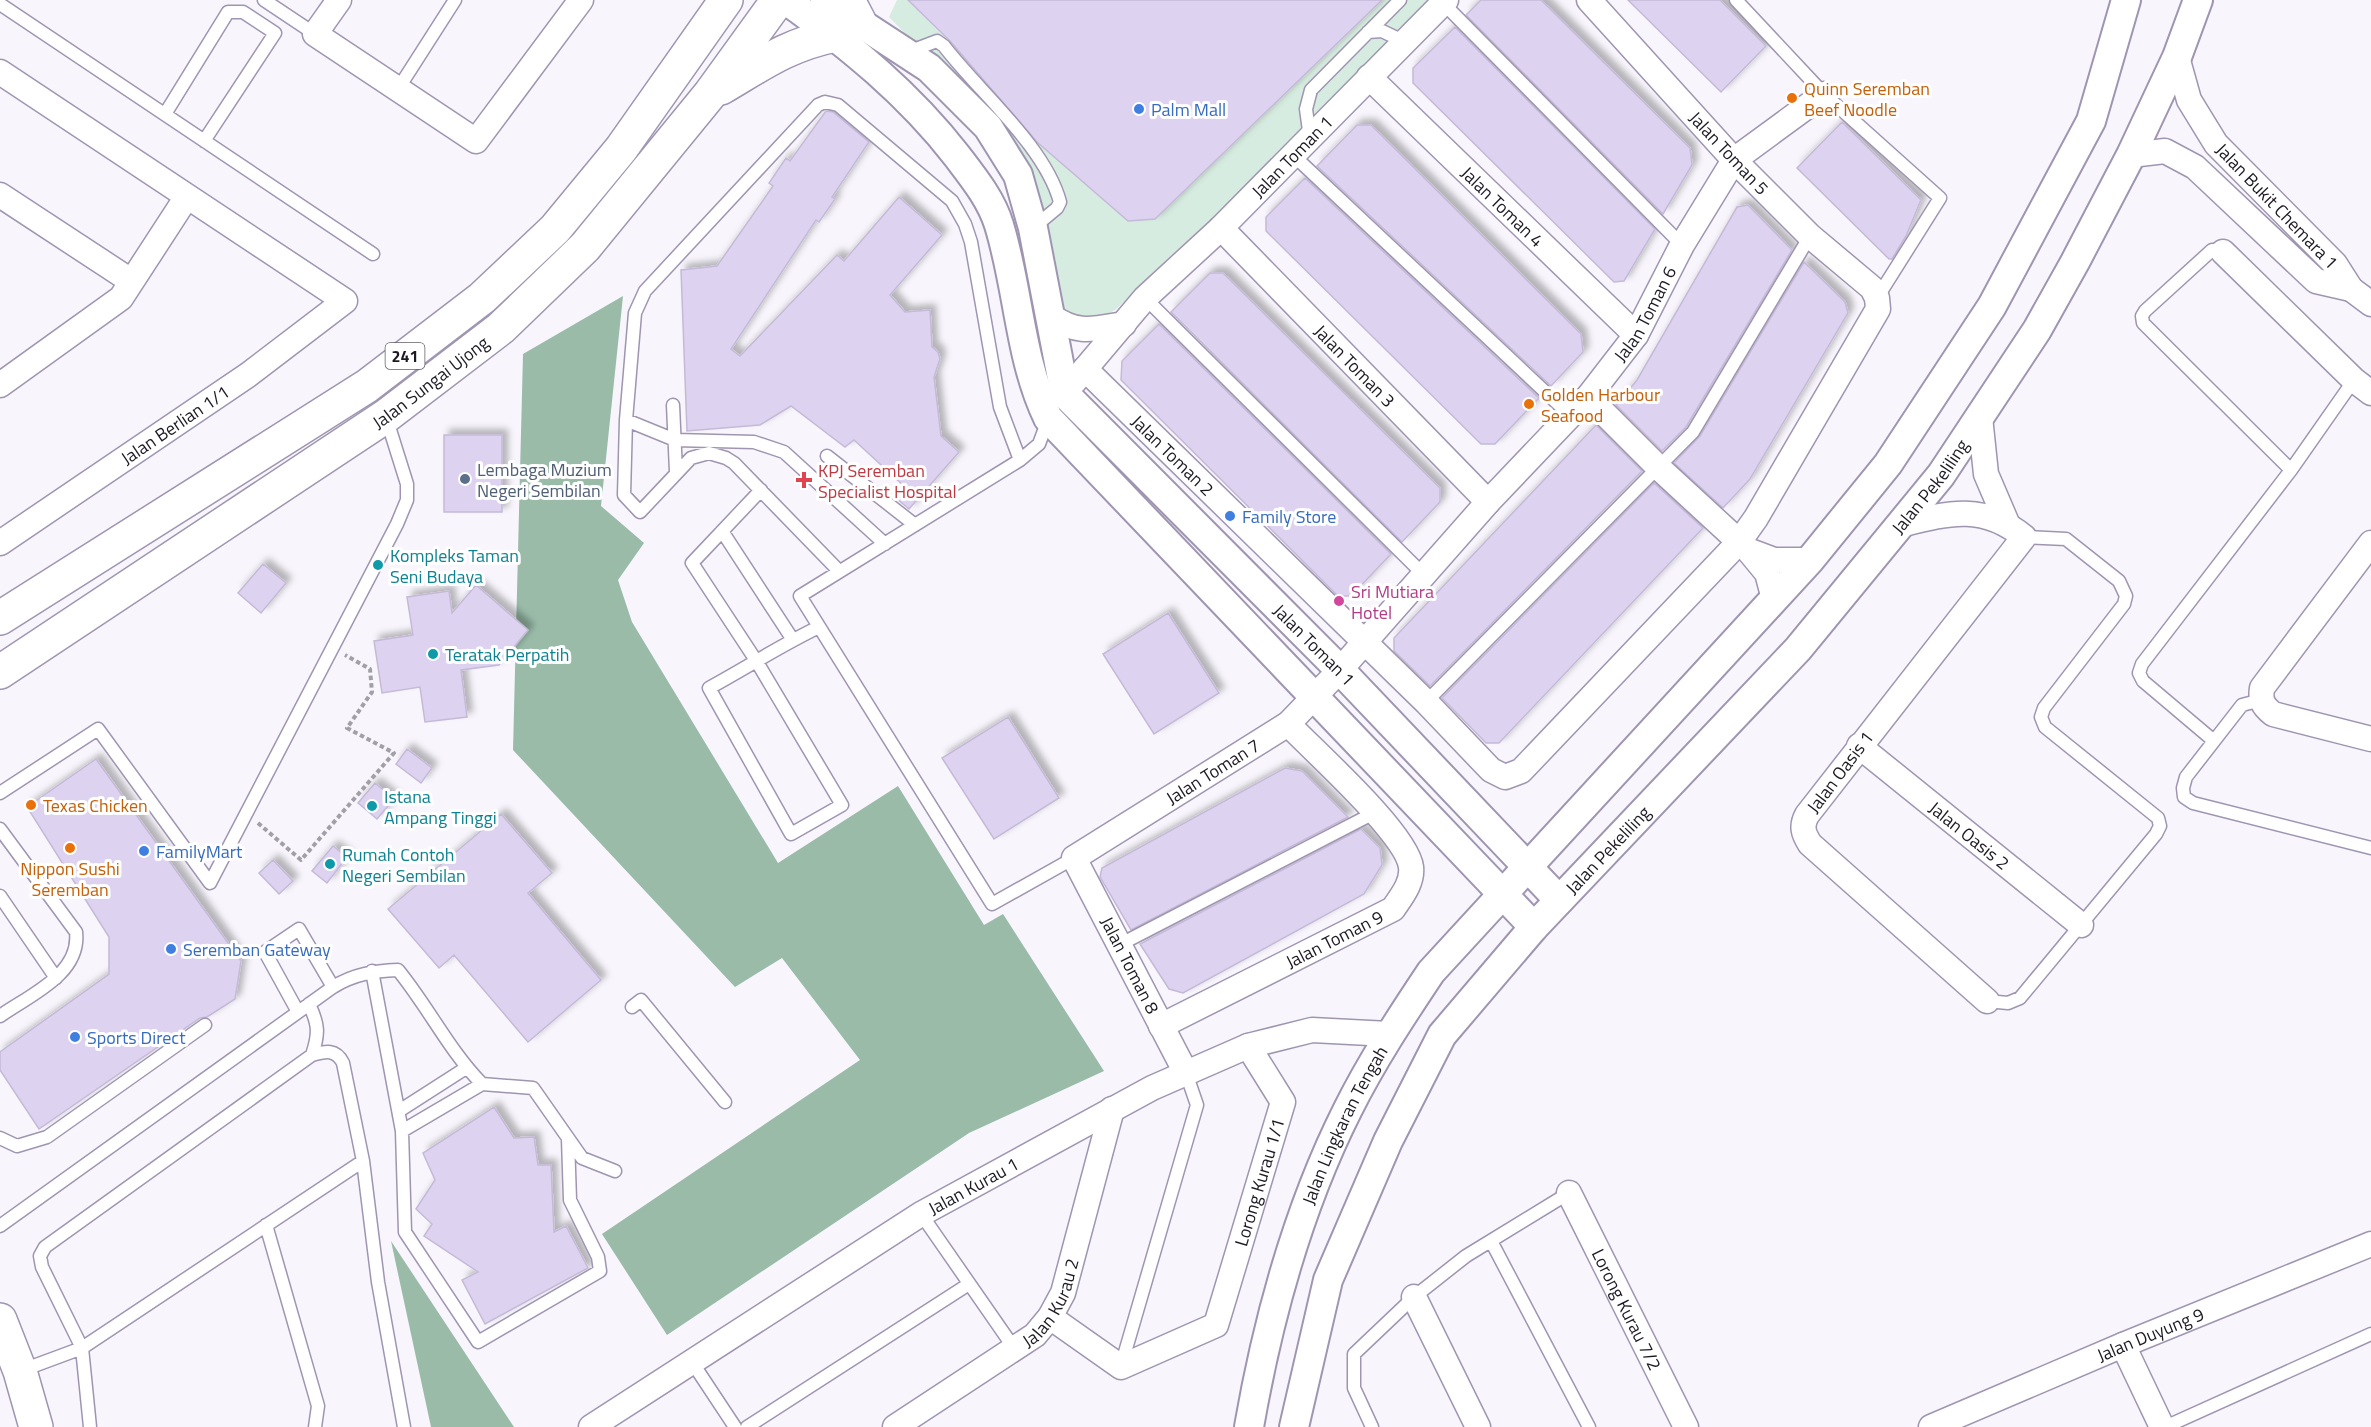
<svg xmlns="http://www.w3.org/2000/svg" width="2371" height="1427" font-family="'Titillium Web',sans-serif">
<style>
.green{fill:#d7ece0}
.forest{fill:#99bba8}
.building{fill:#ddd3f0;stroke:#c4bad7;stroke-width:1.5;filter:url(#shadow)}
.lines{fill:none;stroke-linecap:round;stroke-linejoin:round}
.service-casing{stroke:#9f95b1;stroke-width:15}
.minor-casing{stroke:#9f95b1;stroke-width:27}
.tertiary-casing{stroke:#9f95b1;stroke-width:32}
.secondary-casing{stroke:#9f95b1;stroke-width:36}
.trunk-casing{stroke:#9f95b1;stroke-width:36}
.path{stroke:#a29fa7;stroke-width:4;stroke-dasharray:4.5 3;stroke-linecap:butt}
.service{stroke:#fff;stroke-width:12}
.minor{stroke:#fff;stroke-width:24}
.tertiary{stroke:#fff;stroke-width:28}
.secondary{stroke:#fff;stroke-width:33}
.trunk{stroke:#fff;stroke-width:33}
.food-dot{fill:#e8710a;stroke:#fff;stroke-width:2}
.shop-dot{fill:#3f7fe0;stroke:#fff;stroke-width:2}
.service-dot{fill:#5c6f8a;stroke:#fff;stroke-width:2}
.health-dot{fill:#e0444e;stroke:#fff;stroke-width:2}
.culture-dot{fill:#0f9aa8;stroke:#fff;stroke-width:2}
.hotel-dot{fill:#d1479c;stroke:#fff;stroke-width:2}
.labels{text-anchor:middle;dominant-baseline:central;stroke-width:6;stroke-linejoin:round;paint-order:stroke}
.shield{fill:#fff;stroke:#615e65;stroke-width:1.5}
.shield-label{font-size:16px;font-weight:bold;fill:#1d1923}
.food-label{font-size:18px;fill:#c56008;stroke:#fff;text-anchor:start}
.shop-label{font-size:18px;fill:#366cbe;stroke:#fff;text-anchor:start}
.street-label{font-size:18px;fill:#1d1923;stroke:#fff}
.service-label{font-size:18px;fill:#4e5e75;stroke:#fff;text-anchor:start}
.health-label{font-size:18px;fill:#be3a42;stroke:#fff;text-anchor:start}
.culture-label{font-size:18px;fill:#0d838f;stroke:#fff;text-anchor:start}
.hotel-label{font-size:18px;fill:#b23c85;stroke:#fff;text-anchor:start}
</style>
<defs>
<filter id="shadow"><feDropShadow dx="5.5" dy="-5.5" stdDeviation="3" flood-color="#0004"/></filter>
</defs>
<rect width="100%" height="100%" fill="#f8f6fc"/>
<path class="green" d="M897,0H908L970,63L1029,134L1128,221L1155,219L1382,0H1439L1293,150L1115,310L1096,321L1066,315L1049,262L989,119L889,17Z"/>
<path class="forest" d="M623,296L601,506L644,543L618,580L632,622L778,863L898,786L984,925L1003,914L1104,1071L969,1133L667,1335L602,1234L860,1060L782,958L735,987L513,750L523,354Z
M391,1241L514,1427H431Z"/>
<path class="building" d="M908,0H1382L1155,219L1128,221L1037,142L950,41Z
M1481,0H1541L1690,148L1692,165L1663,214L1466,15Z
M1628,0H1720L1766,46L1721,92Z
M1455,27L1655,229L1624,281L1614,282L1413,83V68Z
M826,111L833,112L869,142L832,197L835,199L819,222L816,220L731,349L740,356L837,255L844,261L899,197L942,235L890,295L905,312L930,310L932,347L938,352L940,359L934,377L941,436L959,452L909,509L897,499L907,489L854,440L845,447L791,406L760,425L687,431L681,270L717,266L773,186L769,183L786,158L790,161Z
M1842,122L1921,200L1906,236L1892,259H1889L1797,168Z
M1357,125H1371L1581,334L1583,352L1551,386L1317,166Z
M1305,178L1539,398L1495,444H1481L1266,231V217Z
M1748,205L1792,250L1686,427L1662,451L1616,405L1637,380L1737,207Z
M1804,262L1845,302L1848,313L1750,479L1723,508L1674,463L1700,436Z
M1210,273H1223L1440,488V502L1402,542L1171,312Z
M1159,324L1391,554L1351,596H1338L1121,380L1122,361Z
M1596,425L1642,471L1430,686L1394,651V638Z
M444,435H502V512H444Z
M1654,483L1703,528L1499,743H1486L1442,698Z
M263,564L286,583L261,613L238,593Z
M476,585L528,630L499,665L461,670L467,717L425,722L420,687L382,693L374,641L413,635L407,597L449,591L452,613Z
M1168,613L1219,693L1154,734L1103,654Z
M1008,717L1059,798L994,839L942,758Z
M407,749L432,768L421,783L396,764Z
M96,759L241,961L235,999L207,1017L200,1018L39,1129L0,1070V1052L109,974V937L27,807Z
M1285,768L1302,771L1348,817L1131,930L1100,877L1102,868Z
M375,783L394,799L377,819L358,803Z
M501,814L552,873L528,893L601,980L528,1042L454,955L439,968L388,909Z
M1361,829L1380,848L1382,865L1364,894L1183,993L1169,989L1140,944Z
M333,846L347,857L327,883L312,871Z
M273,860L293,881L279,894L259,873Z
M494,1107L514,1138L534,1137L538,1165H551L554,1232L566,1226L588,1268L485,1324L462,1280L478,1272L424,1236L432,1224L416,1209L435,1180L423,1153Z"/>
<g class="lines">
<defs>
<path id="service" d="M264,0L315,34
M1736,0L1824,94L1940,198L1877,298
M1443,3L1682,245
M0,4L373,254
M1368,32L1382,31L1403,41
M908,52L937,41L944,46C979,92 1045,146 1060,202L1057,208L1033,228
M398,89L455,0
M165,114L228,12H243L275,33L204,141
M1310,138L1306,109L1311,90L1400,0
M1293,155L1572,417
M2223,252L2212,250L2145,311L2142,316L2143,323L2291,470
M1145,298L1424,575
M673,405L676,472
M626,420L675,440L754,442L784,452L885,544
M1048,420L1039,444L1020,460L800,596L992,904L1074,858
M827,456L915,525
M761,490L692,563L757,662L842,805L791,834L709,688C746,668 781,645 819,627
M722,531L793,640
M839,571L734,463L726,458L709,453L691,458L640,512L624,495L626,420L635,313L645,291L818,105L825,102L838,105L952,201L965,224L971,242L1000,407L1020,460
M2261,700L2242,705L2186,777L2183,788L2184,797L2193,803L2371,848
M1426,702L1693,432L1810,236
M2214,741L2143,681L2139,673L2142,664L2291,470L2354,380
M0,793L98,729L210,883L397,524L407,500V484L386,417
M0,829L76,932C81,974 30,995 0,1016
M0,896L56,978
M1119,945L1374,813
M372,971L402,1131L482,1084
M1987,1001L2008,1003L2020,998L2156,834L2160,826L2158,818L2045,727L2041,717L2044,708L2124,604L2126,596L2119,581L2066,539L2024,537
M309,1004C319,1025 319,1034 312,1055
M632,1007L641,1000L725,1102
M298,1012L265,952L299,929L333,987
M399,1111L466,1068
M402,1131L405,1232L478,1342L600,1271L598,1257L570,1200L568,1139
M0,1138L17,1146L47,1137L205,1025
M921,1214L1014,1348
M266,1225L318,1406L315,1427
M0,1226L333,987C354,974 374,971 398,970C429,1008 448,1049 482,1084L533,1088L582,1158L615,1171
M1491,1241L1589,1427
M692,1362L735,1427
M1121,1366L1197,1105L1186,1073
M20,1371L82,1348L363,1161
M90,1427L82,1348L42,1267L40,1256L45,1247L312,1055C326,1051 336,1049 343,1063L363,1161L378,1282L404,1427
M747,1427L969,1284
M1372,1427L1354,1388V1354L1414,1297L1466,1256L1569,1193
M2165,1427L2371,1334"/>
<g id="minor">
<path d="M339,0L315,34L476,141L581,0"/>
<path d="M0,72L345,301L248,375L0,543"/>
<path id="s1" d="M1369,77L1636,335"/>
<path d="M2131,155L2165,151L2195,167L2316,281L2351,289L2335,264L2216,144L2189,100L2177,57"/>
<path d="M0,195L131,281"/>
<path id="s2" d="M1221,228L1488,502"/>
<path d="M2223,252L2354,380L2371,393"/>
<path d="M2351,289L2371,304"/>
<path d="M1051,316C1078,335 1093,329 1124,324"/>
<path id="s3" d="M1085,369L1426,702L1491,770L1505,777L1521,771L1739,542L1756,518L1878,309L1877,298L1872,288L1810,236L1734,160L1589,0"/>
<path id="s4" d="M1074,382L1145,298L1221,228L1446,0"/>
<path d="M0,385L121,298L186,198"/>
<path d="M1588,397L1659,468L1748,550L1767,573L1774,599"/>
<path d="M1980,417L1986,474L2007,523"/>
<path d="M1900,525C1948,513 1983,503 2024,537L1807,815C1801,826 1803,833 1810,844L1987,1001"/>
<path d="M2371,543L2262,688C2260,701 2263,706 2273,714L2371,739"/>
<path d="M1750,551L1774,560H1810"/>
<path id="s5" d="M1859,746L2081,925"/>
<path id="s6" d="M1161,1026L1393,909C1401,897 1413,883 1411,867C1407,834 1315,752 1288,724"/>
<path id="s7" d="M1186,1073L1074,858L1288,724L1340,670L1488,502L1588,397L1636,335L1682,245L1734,160L1824,94"/>
<path id="s8" d="M1569,1193L1686,1427"/>
<path d="M1414,1297L1478,1427"/>
<path id="s9" d="M1050,1317L1121,1367L1216,1325L1283,1102L1248,1046"/>
<path d="M2123,1345L2162,1427"/>
<path id="s10" d="M591,1427L921,1214L1152,1088L1248,1046L1312,1030L1389,1034"/>
<path id="s11" d="M895,1427L1035,1335L1050,1317L1063,1293L1112,1109"/>
<path id="s12" d="M1931,1427L2123,1345L2371,1244"/>
</g>
<g id="tertiary">
<path d="M786,0C849,45 909,94 957,156C973,177 991,199 999,225C1019,290 1019,357 1048,418L1534,927"/>
<path id="s13" d="M825,0L929,68L988,127L1018,175L1033,228L1065,394L1340,670L1559,900"/>
<path id="s14" d="M1249,1427C1268,1318 1298,1208 1348,1109C1372,1061 1401,1017 1431,972L1810,560L1888,464L1992,306L2091,121L2126,0"/>
<path id="s15" d="M1294,1427L1328,1280L1388,1141L1442,1035L1534,927L1798,649L1941,475L2037,330L2075,262L2131,155L2177,57L2198,0"/>
</g>
<path id="secondary" d="M0,1320L20,1371L36,1427"/>
<g id="trunk">
<path d="M848,0L859,21"/>
<path d="M721,88C762,64 787,45 835,35"/>
<path d="M0,618L367,386L482,298L555,229L621,149L726,0"/>
<path id="s16" d="M0,672L386,416L501,328L585,247L710,94L778,0"/>
</g>
</defs>
<use href="#service" class="service-casing"/>
<use href="#minor" class="minor-casing"/>
<use href="#tertiary" class="tertiary-casing"/>
<use href="#secondary" class="secondary-casing"/>
<use href="#trunk" class="trunk-casing"/>
<path class="path" d="M258,823L301,860L394,753L347,728L372,692L370,669L345,655"/>
<use href="#service" class="service"/>
<use href="#minor" class="minor"/>
<use href="#tertiary" class="tertiary"/>
<use href="#secondary" class="secondary"/>
<use href="#trunk" class="trunk"/>
</g>
<g class="food-dot">
<circle cx="1792" cy="98" r="6"/>
<circle cx="1529" cy="404" r="6"/>
<circle cx="31" cy="805" r="6"/>
<circle cx="70" cy="848" r="6"/>
</g>
<g class="shop-dot">
<circle cx="1139" cy="109" r="6"/>
<circle cx="1230" cy="516" r="6"/>
<circle cx="144" cy="851" r="6"/>
<circle cx="171" cy="949" r="6"/>
<circle cx="75" cy="1037" r="6"/>
</g>
<circle class="service-dot" cx="465" cy="479" r="6"/>
<path class="health-dot" d="M801 471h6v6h6v6h-6v6h-6v-6h-6v-6h6z"/>
<g class="culture-dot">
<circle cx="378" cy="565" r="6"/>
<circle cx="433" cy="654" r="6"/>
<circle cx="372" cy="806" r="6"/>
<circle cx="330" cy="864" r="6"/>
</g>
<circle class="hotel-dot" cx="1339" cy="601" r="6"/>
<g class="labels">
<rect class="shield" x="385.5" y="343" width="39" height="26" rx="4.5"/>
<g class="shield-label">
<text x="405" y="356">241</text>
</g>
<g class="food-label">
<text x="1804" y="88">Quinn Seremban<tspan x="1804" dy="21">Beef Noodle</tspan></text>
<text x="1541" y="394">Golden Harbour<tspan x="1541" dy="21">Seafood</tspan></text>
<text x="43" y="805">Texas Chicken</text>
<text x="70" y="868" text-anchor="middle">Nippon Sushi<tspan x="70" dy="21">Seremban</tspan></text>
</g>
<g class="shop-label">
<text x="1151" y="109">Palm Mall</text>
<text x="1242" y="516">Family Store</text>
<text x="156" y="851">FamilyMart</text>
<text x="183" y="949">Seremban Gateway</text>
<text x="87" y="1037">Sports Direct</text>
</g>
<g class="street-label">
<text transform="translate(1729 153) rotate(47)">Jalan Toman 5</text>
<text stroke="none"><textPath href="#s4" startOffset="314">Jalan Toman 1</textPath></text>
<text stroke="none"><textPath href="#s1" startOffset="186">Jalan Toman 4</textPath></text>
<text transform="translate(2277 206) rotate(46)">Jalan Bukit Chemara 1</text>
<text stroke="none"><textPath href="#s7" startOffset="1040">Jalan Toman 6</textPath></text>
<text stroke="none"><textPath href="#s2" startOffset="192">Jalan Toman 3</textPath></text>
<text stroke="none"><textPath href="#s16" startOffset="519">Jalan Sungai Ujong</textPath></text>
<text transform="translate(175 425) rotate(-34)">Jalan Berlian 1/1</text>
<text stroke="none"><textPath href="#s3" startOffset="123">Jalan Toman 2</textPath></text>
<text stroke="none"><textPath href="#s15" startOffset="1156">Jalan Pekeliling</textPath></text>
<text stroke="none"><textPath href="#s13" startOffset="842">Jalan Toman 1</textPath></text>
<text stroke="none"><textPath href="#s7" startOffset="406">Jalan Toman 7</textPath></text>
<text transform="translate(1840 772) rotate(-53)">Jalan Oasis 1</text>
<text stroke="none"><textPath href="#s5" startOffset="142">Jalan Oasis 2</textPath></text>
<text stroke="none"><textPath href="#s15" startOffset="670">Jalan Pekeliling</textPath></text>
<text stroke="none"><textPath href="#s6" startOffset="194">Jalan Toman 9</textPath></text>
<text transform="translate(1130 965) rotate(63)">Jalan Toman 8</text>
<text stroke="none"><textPath href="#s14" startOffset="318">Jalan Lingkaran Tengah</textPath></text>
<text stroke="none"><textPath href="#s9" startOffset="340">Lorong Kurau 1/1</textPath></text>
<text stroke="none"><textPath href="#s10" startOffset="452">Jalan Kurau 1</textPath></text>
<text stroke="none"><textPath href="#s11" startOffset="204">Jalan Kurau 2</textPath></text>
<text stroke="none"><textPath href="#s8" startOffset="130">Lorong Kurau 7/2</textPath></text>
<text stroke="none"><textPath href="#s12" startOffset="238">Jalan Duyung 9</textPath></text>
</g>
<g class="service-label">
<text x="477" y="469">Lembaga Muzium<tspan x="477" dy="21">Negeri Sembilan</tspan></text>
</g>
<g class="health-label">
<text x="818" y="470">KPJ Seremban<tspan x="818" dy="21">Specialist Hospital</tspan></text>
</g>
<g class="culture-label">
<text x="390" y="555">Kompleks Taman<tspan x="390" dy="21">Seni Budaya</tspan></text>
<text x="445" y="654">Teratak Perpatih</text>
<text x="384" y="796">Istana<tspan x="384" dy="21">Ampang Tinggi</tspan></text>
<text x="342" y="854">Rumah Contoh<tspan x="342" dy="21">Negeri Sembilan</tspan></text>
</g>
<g class="hotel-label">
<text x="1351" y="591">Sri Mutiara<tspan x="1351" dy="21">Hotel</tspan></text>
</g>
</g>
</svg>
